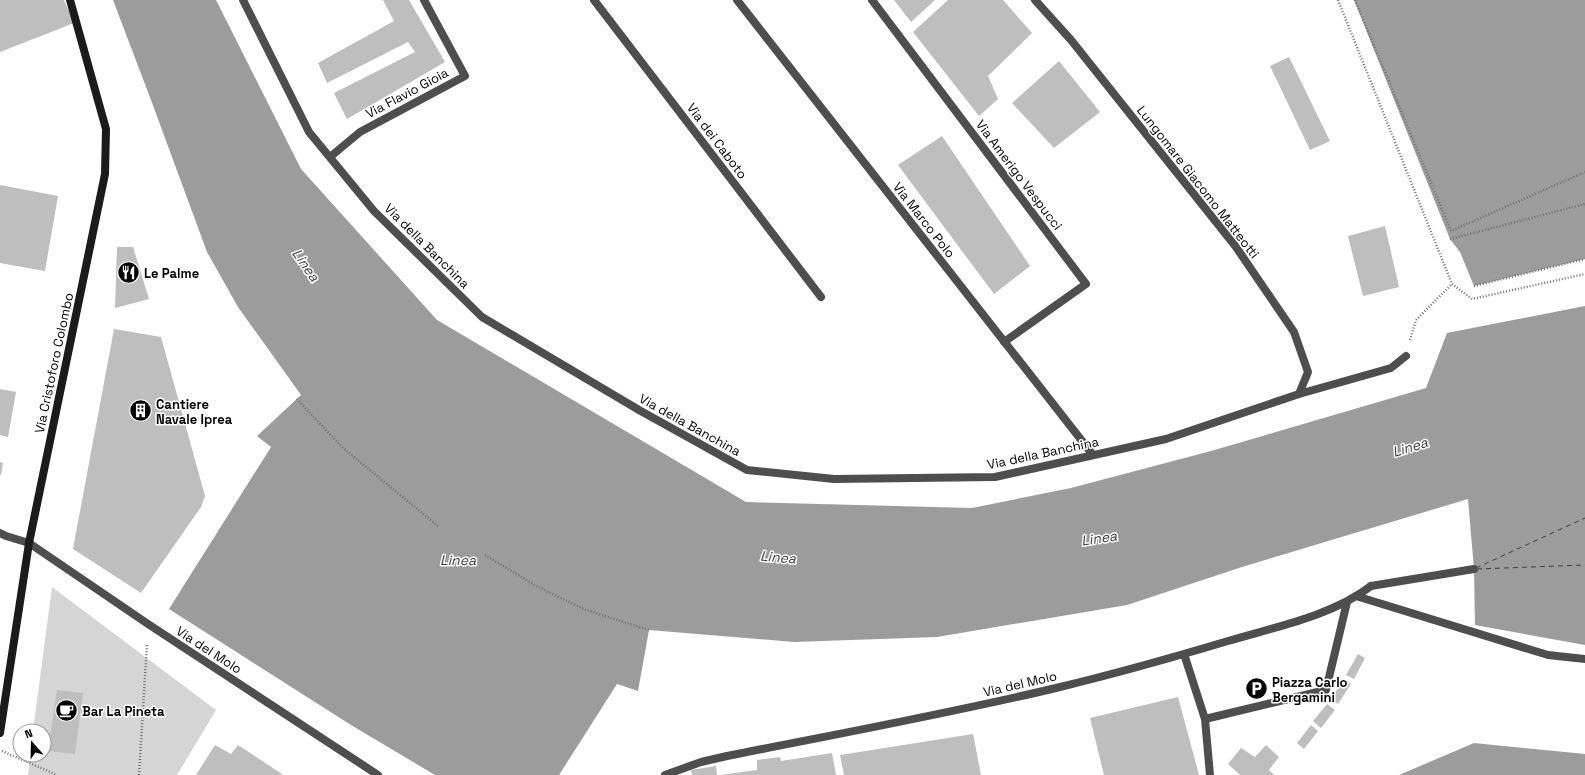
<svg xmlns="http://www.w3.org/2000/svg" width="1585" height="775" font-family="'Space Grotesk',sans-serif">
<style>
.green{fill:#d5d5d5}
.water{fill:#9c9c9c}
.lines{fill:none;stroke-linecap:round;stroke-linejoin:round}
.ferry{stroke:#3d3d3d;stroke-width:1;stroke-dasharray:5 4;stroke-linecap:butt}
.building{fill:#bebebe}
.path{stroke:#707070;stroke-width:2.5;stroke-dasharray:1 2;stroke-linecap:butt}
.lane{stroke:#4e4e4e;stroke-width:8}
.street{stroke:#4e4e4e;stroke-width:8}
.secondary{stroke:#1b1b1b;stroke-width:8}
.labels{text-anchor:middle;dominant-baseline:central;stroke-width:3;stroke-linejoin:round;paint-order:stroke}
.street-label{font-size:13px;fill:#000;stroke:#fff}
.poi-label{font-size:13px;font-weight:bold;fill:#000;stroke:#fff;text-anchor:start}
.water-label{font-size:14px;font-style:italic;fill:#3d3d3d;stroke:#fff}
</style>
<rect width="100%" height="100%" fill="#fff"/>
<path class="green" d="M52,587L216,710L177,775H28L30,755H44V731H33Z"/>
<path class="water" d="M113,0H216L301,169L437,320L746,502L972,508L1071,488L1211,451L1426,388L1447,333L1585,306V645L1475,625L1474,569L1468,499L1242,567L1127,605L937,637L794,642L649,630L638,691L617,684L559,775H435L351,725L169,609L271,447L257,436L301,395L238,307L207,252L151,100Z
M1354,0H1585V259L1474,286L1460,252L1450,239Z
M1474,743L1585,754V775H1399Z"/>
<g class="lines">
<path class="ferry" d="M1476,568L1585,518
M1477,569L1585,565"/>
</g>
<path class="building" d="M0,0H64L74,23L0,52Z
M383,0H409L445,62L347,119L334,93L415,52L408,42L327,83L318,63L394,21Z
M894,0H935L911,22Z
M948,0H1003L1032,33L988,76L998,99L979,116L913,32Z
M1289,57L1330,141L1310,150L1270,66Z
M1059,61L1100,112L1054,148L1012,103Z
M942,136L1030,266L994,294L898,165Z
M0,185L58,196L45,271L0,263Z
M1385,226L1399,287L1363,296L1348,236Z
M117,247H133L149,299L115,308Z
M114,329L161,337L205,496L201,507L141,593L73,549Z
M0,389L16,392L8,437L0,435Z
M0,462L3,463L1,475H0Z
M1358,654L1365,658L1354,679L1346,675Z
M1344,679L1351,684L1338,704L1331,699Z
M57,690L83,693L75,754L48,751Z
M1178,697L1199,775H1104L1090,718Z
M1327,704L1335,710L1321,728L1313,721Z
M1311,725L1318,731L1304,749L1297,743Z
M973,734L981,775H844L840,755Z
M215,745L231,754L238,745L282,774L281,775H196Z
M1266,745L1279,757L1269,770L1274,775H1240L1228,764L1241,748L1255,757Z
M832,753L836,775H720L757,770V760L780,757L781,761Z
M716,766L717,775H692L691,770Z"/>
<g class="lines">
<path class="path" d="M1338,0L1452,284L1472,299L1585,274
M1355,0L1451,231L1585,172
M1450,239L1585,204
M1474,286L1585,259
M1410,340L1416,320L1452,284
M297,399L342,447L439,527
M485,555L538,587L586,610L649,630
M2,751L57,775
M139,775L147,644"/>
<path class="lane" d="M1299,394L1391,368L1406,356
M1371,586L1474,569
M1356,596L1548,655L1585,659"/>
<path class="street" d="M243,0L309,132L374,211L482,317L639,410L747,470L834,479L995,477L1166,439L1299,394L1308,372L1294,332L1236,247L1071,40L1035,0
M594,0L821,297
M737,0L1093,455
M872,0L1086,284L1004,342
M330,157L360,132L465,76L424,0
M0,533L6,536L29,543L148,624L378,775
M1184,654L1205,719L1326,690L1347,602
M1205,719L1210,775
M665,775L701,762L727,756C837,734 947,714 1056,688C1114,674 1171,658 1228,641C1275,627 1332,616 1371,586"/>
<path class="secondary" d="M0,733L29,543L105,174L106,129L70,0"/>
</g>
<defs>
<symbol id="restaurant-disc" viewBox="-11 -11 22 22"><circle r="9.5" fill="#000" stroke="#fff"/><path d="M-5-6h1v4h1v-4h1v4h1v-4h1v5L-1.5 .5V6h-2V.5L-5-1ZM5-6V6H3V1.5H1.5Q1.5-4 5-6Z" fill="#fff"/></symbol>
<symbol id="building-disc" viewBox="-11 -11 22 22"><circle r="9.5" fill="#000" stroke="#fff"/><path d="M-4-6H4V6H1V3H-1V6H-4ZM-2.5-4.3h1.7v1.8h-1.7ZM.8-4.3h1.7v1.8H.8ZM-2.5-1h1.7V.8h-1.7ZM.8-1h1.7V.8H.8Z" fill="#fff"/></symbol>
<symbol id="parking-disc" viewBox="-11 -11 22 22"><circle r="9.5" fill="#000" stroke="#fff"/><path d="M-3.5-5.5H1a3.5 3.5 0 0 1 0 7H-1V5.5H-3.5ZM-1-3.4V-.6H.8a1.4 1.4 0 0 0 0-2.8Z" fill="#fff"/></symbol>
<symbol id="cafe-disc" viewBox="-11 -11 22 22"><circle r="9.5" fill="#000" stroke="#fff"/><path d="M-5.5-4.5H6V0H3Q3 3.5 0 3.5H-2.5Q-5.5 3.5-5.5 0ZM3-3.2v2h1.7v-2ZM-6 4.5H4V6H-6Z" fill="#fff"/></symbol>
</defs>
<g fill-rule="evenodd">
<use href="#restaurant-disc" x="116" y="260" width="25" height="25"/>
<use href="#building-disc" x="128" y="398" width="25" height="25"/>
<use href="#parking-disc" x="1244" y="676" width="25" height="25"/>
<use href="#cafe-disc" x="54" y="698" width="25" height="25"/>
</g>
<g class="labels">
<g class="street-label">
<text transform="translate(407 93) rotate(-28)">Via Flavio Gioia</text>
<text transform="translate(717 141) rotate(53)">Via dei Caboto</text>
<text transform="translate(1019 175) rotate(53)">Via Amerigo Vespucci</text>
<text transform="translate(1198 182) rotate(52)">Lungomare Giacomo Matteotti</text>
<text transform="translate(924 220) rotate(52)">Via Marco Polo</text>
<text transform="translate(427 246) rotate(45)">Via della Banchina</text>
<text transform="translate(54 363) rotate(-78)">Via Cristoforo Colombo</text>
<text transform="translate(690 425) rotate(29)">Via della Banchina</text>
<text transform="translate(1043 453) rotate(-12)">Via della Banchina</text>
<text transform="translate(209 650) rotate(33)">Via del Molo</text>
<text transform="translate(1020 684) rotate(-13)">Via del Molo</text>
</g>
<g class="poi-label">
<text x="144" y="273">Le Palme</text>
<text x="156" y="404">Cantiere<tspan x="156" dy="15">Navale Iprea</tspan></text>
<text x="1272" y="682">Piazza Carlo<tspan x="1272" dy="15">Bergamini</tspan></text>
<text x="82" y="711">Bar La Pineta</text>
</g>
<g class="water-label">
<text transform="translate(306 265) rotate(55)">Linea</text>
<text transform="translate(1410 447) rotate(-17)">Linea</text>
<text transform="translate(1099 538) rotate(-9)">Linea</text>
<text transform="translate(778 557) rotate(5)">Linea</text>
<text x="458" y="560">Linea</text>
</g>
</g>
<g transform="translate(32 743) rotate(340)"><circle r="19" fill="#ffffff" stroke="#999999"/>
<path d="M0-3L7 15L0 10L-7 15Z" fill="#000000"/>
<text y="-6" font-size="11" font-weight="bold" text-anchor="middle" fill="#000000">N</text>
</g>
</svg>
